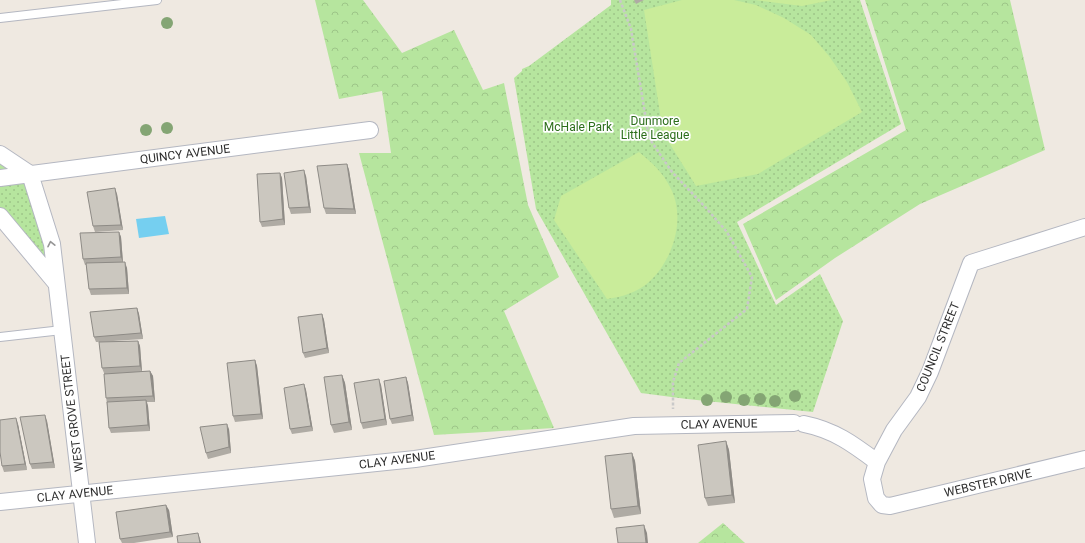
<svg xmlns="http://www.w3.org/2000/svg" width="1085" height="543" font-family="Roboto,sans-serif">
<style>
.grass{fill:url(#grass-dots)}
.forest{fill:url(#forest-crowns)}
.pitch{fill:#c9ec9a}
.water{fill:#75cff0}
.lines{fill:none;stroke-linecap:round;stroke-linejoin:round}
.lane-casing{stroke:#b4b7c1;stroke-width:10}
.street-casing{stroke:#b4b7c1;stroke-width:18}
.path{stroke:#c9c9c9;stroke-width:2.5;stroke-dasharray:3 2;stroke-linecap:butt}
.lane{stroke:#fff;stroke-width:8}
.street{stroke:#fff;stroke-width:16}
.tree{fill:#84a574}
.wall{fill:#afaba4}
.shaded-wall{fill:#8e8b86}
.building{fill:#cbc7bf;stroke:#8e8b86}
.oneway{stroke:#969696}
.labels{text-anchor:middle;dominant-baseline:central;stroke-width:3.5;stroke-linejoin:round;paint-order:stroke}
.park-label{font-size:12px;fill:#2c6e1b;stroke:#fff}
.street-label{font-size:12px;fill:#2e2e2e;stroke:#fff}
</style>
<defs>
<pattern id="grass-dots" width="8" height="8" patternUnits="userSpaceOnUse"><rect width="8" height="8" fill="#b6e59e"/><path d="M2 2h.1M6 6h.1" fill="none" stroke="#9dc588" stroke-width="1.8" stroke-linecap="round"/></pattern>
<pattern id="forest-crowns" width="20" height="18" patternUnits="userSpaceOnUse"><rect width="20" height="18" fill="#b6e59e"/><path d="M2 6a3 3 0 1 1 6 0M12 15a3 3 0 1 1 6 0" fill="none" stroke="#9dc588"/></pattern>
</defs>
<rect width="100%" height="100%" fill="#efe9e1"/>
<path class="grass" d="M611,0H860L901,124L737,222L776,305L820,274L843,321L813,412L687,399L641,393L536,209L514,78L522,71V69L529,66L611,5Z
M0,154L30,174L56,283L0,216Z"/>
<path class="forest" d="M315,0H363L402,53L454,30L483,90L504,83L528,205L559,277L504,311L554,428L434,435L359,153H391L382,91L339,99Z
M865,0H1010L1045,150L920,204L835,258L776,300L743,224L906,130Z
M723,523L745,543H698Z"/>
<path class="pitch" d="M682,0H734L756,5L784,18L811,35L829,56L847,82L862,112L758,174L696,186L663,133L644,10Z
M755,0H832L802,6Z
M639,152C652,163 663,172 671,189C686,219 673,260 649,282C638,292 622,297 607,299L554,220L561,196Z"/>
<path class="water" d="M165,216L169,234L139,238L136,219Z"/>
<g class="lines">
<defs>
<path id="lane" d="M0,18L157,0
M0,337L62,330"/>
<path id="street" d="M0,154L30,174L52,244L87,543
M0,178L370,130
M0,216L56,283
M1085,227L971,263L930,372L918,397L894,430L877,462L872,479L876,498L882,505L890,506L1085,459
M804,424C834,430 853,444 877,462
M0,502L415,459L634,426L794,423"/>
</defs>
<use href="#lane" class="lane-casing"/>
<use href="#street" class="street-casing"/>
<path class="path" d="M620,0L631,29L649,138L672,172L706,208L727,232L752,277L747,309L679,363L673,382V409"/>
<use href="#lane" class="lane"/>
<use href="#street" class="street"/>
</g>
<g class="tree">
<circle cx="167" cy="23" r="6"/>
<circle cx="167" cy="128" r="6"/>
<circle cx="146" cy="130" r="6"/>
<circle cx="795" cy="396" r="6"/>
<circle cx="726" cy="397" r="6"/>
<circle cx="760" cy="399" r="6"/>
<circle cx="707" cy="400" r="6"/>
<circle cx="744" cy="400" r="6"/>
<circle cx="775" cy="401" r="6"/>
</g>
<path class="wall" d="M634,0H644L636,4Z
M347,164L349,170L356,214H326L324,208Z
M280,173L282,178L285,225L262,227L260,222Z
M306,176L311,213L291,214L289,208Z
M117,194L123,230L95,232L93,226Z
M119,232L121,237L123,262L127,268L129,294L91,295L89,289L86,265H85L83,259Z
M137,308L139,314L143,339L113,341H138L140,346L142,371H150L153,376L155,402H147L148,406L150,431L111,433L109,428L104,373L102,368L99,342H96L94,337Z
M322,314L324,320L329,353L305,358L303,353Z
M255,360L257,366L263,419L235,422L233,416Z
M342,375L345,383L352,430L334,433L331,425Z
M406,377L408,383L414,421L392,424L390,419Z
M304,384L306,390L313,431L292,434L290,429Z
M381,385L387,425L363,429L361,423Z
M47,421L55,468L32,469L30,464Z
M18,424L27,470L4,472L2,466Z
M229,429L231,453L208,459L206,453Z
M726,441L729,450L735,503L708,506L705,498Z
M632,453L635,461L641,514L614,518L611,509Z
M169,510L173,537L134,543H122L120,539Z"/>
<path class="shaded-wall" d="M347,164L349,170L356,214L354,209Z
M304,170L306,176L311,213L309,207Z
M280,173L282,178L285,225L283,219Z
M115,188L117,194L123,230L121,225Z
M119,232L121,237L123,263L121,257Z
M125,262L127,268L129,294L127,288Z
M137,308L139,314L143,339L141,333Z
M322,314L324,320L329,353L327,348Z
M138,341L140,346L142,372L140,366Z
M255,360L257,366L263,419L261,414Z
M150,371L153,376L155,402L153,396Z
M342,375L345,383L352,430L349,422Z
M406,377L408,383L414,421L412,415Z
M379,379L381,385L387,425L385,419Z
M304,384L306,390L313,431L311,426Z
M146,400L148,406L150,431L148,425Z
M45,415L47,421L55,468L53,462Z
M16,418L18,424L27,470L25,464Z
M227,424L229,429L231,453L229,447Z
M726,441L729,450L735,503L732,495Z
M632,453L635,461L641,514L638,506Z
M166,505L169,510L173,537L170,532Z
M644,525L647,533L648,543H646Z
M198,533L200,539L201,543H200Z"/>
<path class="building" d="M347,164L354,209L324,208L317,166Z
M304,170L309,207L289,208L284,173Z
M280,173L283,219L260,222L257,174Z
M115,188L121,225L93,226L87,192Z
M119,232L121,257L83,259L80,233Z
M125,262L127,288L89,289L86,263Z
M137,308L141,333L94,337L90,312Z
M322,314L327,348L303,353L298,317Z
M138,341L140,366L102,368L99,342Z
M255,360L261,414L233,416L227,363Z
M150,371L153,396L106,398L104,374Z
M342,375L349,422L331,425L324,377Z
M406,377L412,415L390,419L384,381Z
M379,379L385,419L361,423L354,383Z
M304,384L311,426L290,429L284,388Z
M146,400L148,425L109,428L107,402Z
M45,415L53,462L30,464L20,417Z
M16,418L25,464L2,466L0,452V420Z
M227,424L229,447L206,453L200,427Z
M726,441L732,495L705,498L698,445Z
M632,453L638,506L611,509L605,456Z
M166,505L170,532L120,539L116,512Z
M644,525L646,543H618L616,528Z
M198,533L200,543H178L177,536Z"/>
<defs><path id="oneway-chevron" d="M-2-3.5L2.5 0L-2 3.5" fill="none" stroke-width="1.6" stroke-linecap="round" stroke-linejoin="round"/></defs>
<use class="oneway" href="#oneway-chevron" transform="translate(51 244) rotate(-102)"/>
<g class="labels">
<g class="park-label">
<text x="655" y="121">Dunmore<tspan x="655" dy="14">Little League</tspan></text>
<text x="578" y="127">McHale Park</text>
</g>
<g class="street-label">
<text transform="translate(185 154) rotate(-7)">QUINCY AVENUE</text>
<text transform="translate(938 347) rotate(-68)">COUNCIL STREET</text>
<text transform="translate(72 413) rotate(-97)">WEST GROVE STREET</text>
<text transform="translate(719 424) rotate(-1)">CLAY AVENUE</text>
<text transform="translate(397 460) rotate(-7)">CLAY AVENUE</text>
<text transform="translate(988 483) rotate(-13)">WEBSTER DRIVE</text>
<text transform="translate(75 494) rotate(-6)">CLAY AVENUE</text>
</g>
</g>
</svg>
